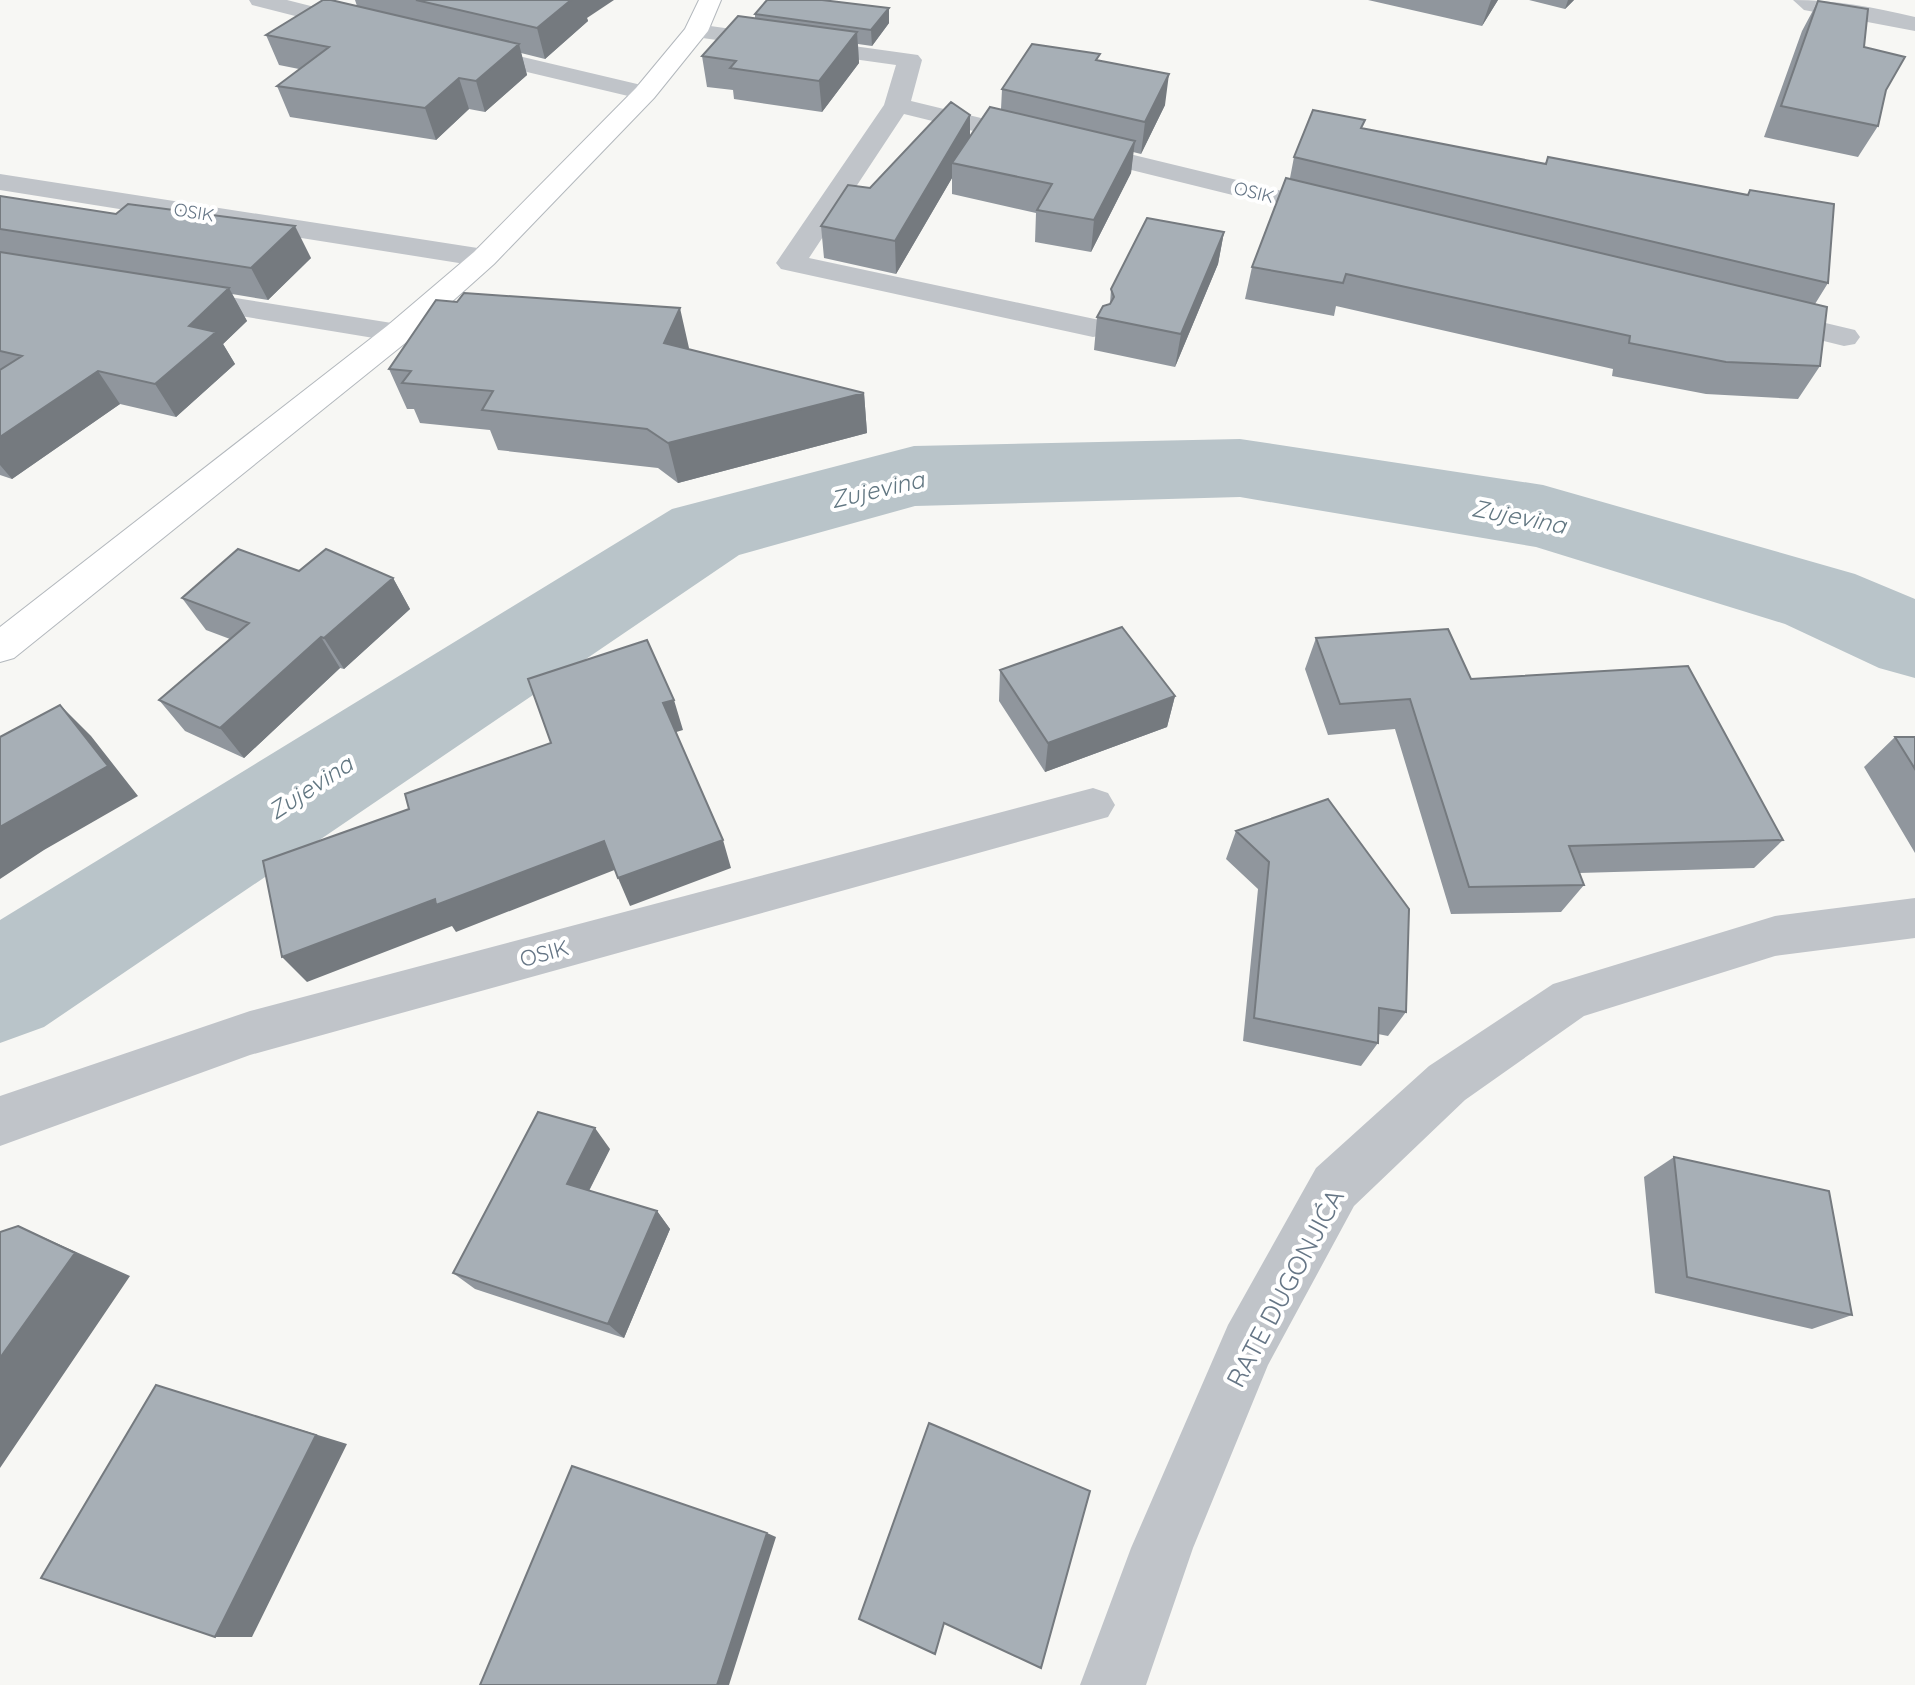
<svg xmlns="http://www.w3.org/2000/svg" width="1915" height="1685" font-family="Quicksand,sans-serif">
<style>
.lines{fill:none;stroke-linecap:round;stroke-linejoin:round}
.river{fill:#b9c4c9;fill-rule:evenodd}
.secondary-casing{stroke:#b3b8bd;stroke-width:2}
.minor{fill:#c0c4c9;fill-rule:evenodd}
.secondary{fill:#fff;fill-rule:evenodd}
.wall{fill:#90969d}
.shaded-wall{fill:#757a7f}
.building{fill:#a7afb6;stroke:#757a7f;stroke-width:2}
.labels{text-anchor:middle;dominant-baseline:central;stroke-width:8;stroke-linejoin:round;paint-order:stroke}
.far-street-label{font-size:18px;fill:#667686;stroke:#fff}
.street-label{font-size:22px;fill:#667686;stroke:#fff}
.water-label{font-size:24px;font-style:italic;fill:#627782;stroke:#fff}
.near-street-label{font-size:26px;fill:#667686;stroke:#fff}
</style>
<rect width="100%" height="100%" fill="#f7f7f4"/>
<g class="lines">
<path class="river" d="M1240,439L1543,485L1855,574L1915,599V678L1879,668L1785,624L1536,547L1240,497L915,506L739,555L44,1027L0,1043V920L672,509L914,446Z"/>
<defs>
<path id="secondary" d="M699,0H721L708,31L654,98L494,264L409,340L14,658L0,662V627L387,326L474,252L636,88L685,29Z"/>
</defs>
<use href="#secondary" class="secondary-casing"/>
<path class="minor" d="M249,0H287L370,21L374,26L362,33L252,5Z
M1793,0C1835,0 1874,7 1915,17V31L1804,10Z
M696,24L918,55L922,60L911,101L1348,207L1352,213L1348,219L1338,221L904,114L809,258L1104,321L1108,328L1104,335L1093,337L781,269L776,263L884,105L896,65L688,36L684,31Z
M468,44L654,88L657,93L645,100L460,56L456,51L460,46Z
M0,174L484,249L494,252L499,258L494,264L484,267L0,190Z
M179,289L398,324L409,326L413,333L409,340L398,342L168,304L164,298L168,292Z
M1766,309L1855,330L1860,337L1855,344L1844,346L1755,324L1751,318L1755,312Z
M1093,788L1108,793L1115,805L1108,817L250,1055L0,1146V1096L250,1011Z
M1915,898V938L1775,956L1584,1016L1465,1100L1354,1206L1268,1365L1193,1548L1146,1685H1080L1131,1548L1228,1325L1316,1168L1429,1066L1553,984L1775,916Z"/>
<use href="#secondary" class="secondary"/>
</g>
<path class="wall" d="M355,0H458L587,18L588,21L545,59L521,53L527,75L485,112L469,109L436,140L290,117L277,86L299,69L279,65L266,35L357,6Z
M1368,0H1498L1482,26Z
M1529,0H1574L1565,9Z
M1818,1L1864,47L1886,90L1878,126L1858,157L1764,137L1802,31Z
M755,14L889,23L872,46L858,44L859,63L822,112L734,99L733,90L707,87L702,56L755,19Z
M1099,60L1165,105L1141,154L1133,152L1131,173L1091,252L1035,242L1036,213L952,194V178L896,274L824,258L821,226L870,188L970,115V136L1001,109L1002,89Z
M1363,129L1545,164L1548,157L1748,195L1750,190L1828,283L1815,304L1820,366L1798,399L1706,394L1612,376L1613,369L1336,306L1334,316L1245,299L1252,267L1290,178L1294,157Z
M0,196L311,258L268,300L232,294L247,321L223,344L235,364L176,417L120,404L12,479L0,475Z
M1224,232L1218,264L1175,367L1094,350L1097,317L1110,304L1111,289Z
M689,348L688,349L864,393L867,433L678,483L658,468L498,450L490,430L420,423L414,409H407L389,369Z
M299,571L393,578L410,609L344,669L340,668L244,758L185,731L159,700L230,639L206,630L182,598Z
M1316,638L1471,679L1783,840L1754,868L1579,873L1584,885L1561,912L1451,914L1395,729L1328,735L1305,669Z
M1000,670L1175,696L1167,727L1045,772L999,701Z
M1895,737H1915V853L1864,767Z
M1328,799L1406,1012L1388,1036L1378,1034V1043L1361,1066L1243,1041L1258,889L1226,859L1236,831Z
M610,1149L589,1191L657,1211L670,1229L624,1338L475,1289L453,1273Z
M1674,1157L1852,1315L1812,1329L1655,1293L1644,1177Z"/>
<path class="shaded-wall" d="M571,0H614L587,18L588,21L545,59L537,28Z
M1491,0H1498L1482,26Z
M1568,0H1574L1565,9Z
M889,8V23L872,46L871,30Z
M857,32L859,63L822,112L819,81Z
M519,44L527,75L485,112L476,81Z
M1169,74L1165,105L1141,154L1145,122Z
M459,78L469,109L436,140L425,108Z
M970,115V147L952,163V178L896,274L895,241Z
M1135,141L1131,173L1091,252L1094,220Z
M295,226L311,258L268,300L251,268Z
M1224,232L1218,264L1175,367L1181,334Z
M229,288L247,321L223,344L235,364L176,417L155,384L189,326Z
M680,308L689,348L673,383L664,343Z
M98,371L120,404L12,479L0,465V437Z
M864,393L867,433L678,483L668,443Z
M393,578L410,609L344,669L324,638Z
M321,637L340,668L244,758L220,728Z
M1175,696L1167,727L1045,772L1048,743Z
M674,700L683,730L673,733L663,703Z
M60,705L91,736L138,796L44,850L0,879V827Z
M723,840L731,868L630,906L618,878Z
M604,841L617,869L456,932L452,926L307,982L282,957L435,899Z
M595,1128L610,1149L583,1202L567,1184Z
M657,1211L670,1229L624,1338L608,1324Z
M18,1226L130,1276L0,1468V1358Z
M156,1385L347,1444L252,1637H215Z
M767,1533L776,1537L729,1685H717Z"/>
<path class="building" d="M323,0H331L519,44L476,81L459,78L425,108L277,86L329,47L266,35Z
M416,0H571L537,28Z
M767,0H822L889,8L871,30L755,14Z
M1818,1L1868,9L1864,47L1905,57L1886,90L1878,126L1781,106Z
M738,16L857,32L819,81L730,68L736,61L702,56Z
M1032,44L1100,54L1096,60L1169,74L1145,122L1002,89Z
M951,102L970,115L895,241L821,226L848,185L870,188Z
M990,107L1135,141L1094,220L1037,210L1052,184L952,163Z
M1313,110L1365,120L1361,128L1546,164L1548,157L1748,195L1750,190L1834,204L1828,283L1294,157Z
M1286,178L1827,307L1820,366L1726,362L1629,343L1630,336L1346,274L1343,283L1252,267Z
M0,196L116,214L128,204L295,226L251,268L0,229Z
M1147,218L1224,232L1181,334L1097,317L1103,306L1110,304L1114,297L1111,289Z
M0,252L229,288L189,326L216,332L155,384L98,371L0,437V370L22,356L0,351Z
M464,293L680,308L664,343L864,393L668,443L647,429L482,410L493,391L402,383L411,371L389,369L436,300L457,302Z
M238,549L299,571L326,549L393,578L324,638L321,637L220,728L159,700L249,623L182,598Z
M1122,627L1175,696L1048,743L1000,670Z
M1448,629L1471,679L1688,666L1783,840L1569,846L1584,885L1469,887L1410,699L1340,704L1316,638Z
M647,640L674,700L663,703L723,840L618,878L604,841L436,905L435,899L282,957L263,861L409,809L405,794L551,743L528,679Z
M60,705L108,766L0,827V737Z
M1895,737H1915V769Z
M1328,799L1409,909L1406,1012L1379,1008L1378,1043L1254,1018L1269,862L1236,831Z
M538,1112L595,1128L567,1184L657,1211L608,1324L453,1273Z
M1674,1157L1829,1191L1852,1315L1687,1277Z
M18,1226L75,1253L0,1358V1232Z
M156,1385L316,1435L215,1637L41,1578Z
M929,1423L1090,1491L1041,1668L944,1623L935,1654L859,1619Z
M572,1466L767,1533L717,1685H480Z"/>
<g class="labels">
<g class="far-street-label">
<text transform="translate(1254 192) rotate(14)">OSIK</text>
<text transform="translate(194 212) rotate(9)">OSIK</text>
</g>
<g class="street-label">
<text transform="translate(544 953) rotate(-15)">OSIK</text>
</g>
<g class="water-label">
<text transform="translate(877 489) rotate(-13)">Zujevina</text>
<text transform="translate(1519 516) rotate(11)">Zujevina</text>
<text transform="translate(310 787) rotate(-33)">Zujevina</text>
</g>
<g class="near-street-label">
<text transform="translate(1285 1288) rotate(-62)">RATE DUGONJIĆA</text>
</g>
</g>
</svg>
